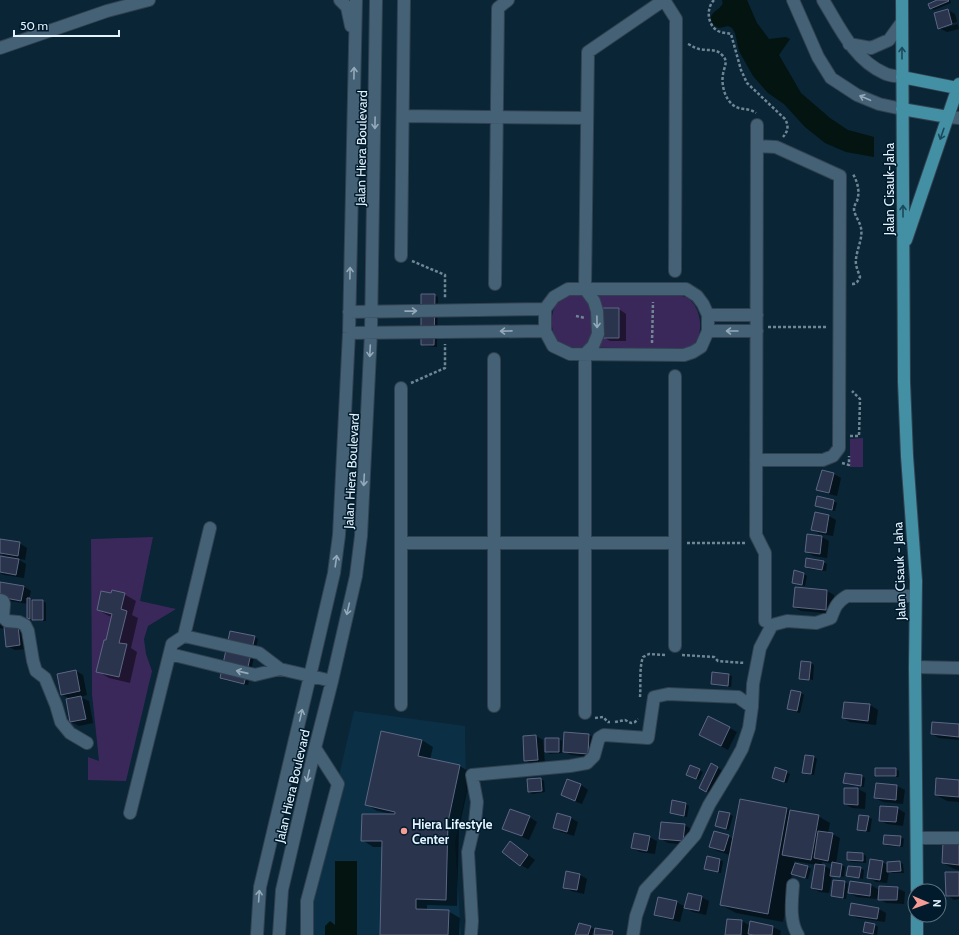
<svg xmlns="http://www.w3.org/2000/svg" width="959" height="935" font-family="Cabin,sans-serif">
<style>
.built{fill:#0b3046}
.green{fill:#3b285b}
.water{fill:#031411}
.shadow{fill:#0007;fill-rule:evenodd}
.building{fill:#2b344d;stroke:#5d6784}
.lines{fill:none;stroke-linecap:round;stroke-linejoin:round}
.minor-casing{stroke:#32404f;stroke-width:14}
.major-casing{stroke:#32404f;stroke-width:14}
.path{stroke:#708695;stroke-width:2.5;stroke-dasharray:3 2;stroke-linecap:butt}
.minor{stroke:#456175;stroke-width:12}
.major{stroke:#438fa3;stroke-width:12}
.oneway{stroke:#1b495c}
.oneway2{stroke:#94aaba}
.poi-dot{fill:#f59c94;stroke:#011b2c;stroke-width:1.5}
.labels{text-anchor:middle;dominant-baseline:central;stroke-width:3;stroke-linejoin:round;paint-order:stroke}
.street-label{font-size:13px;fill:#e3f3ff;stroke:#011b2c}
.poi-label{font-size:13px;font-weight:bold;fill:#e3f3ff;stroke:#011b2c;text-anchor:start}
</style>
<rect width="100%" height="100%" fill="#092536"/>
<path class="built" d="M354,711L465,726L466,791L455,842L461,935H310L312,893Z"/>
<path class="green" d="M571,295L682,296C685,297 688,298 690,300C701,309 704,333 694,344C692,347 686,348 682,349L567,347C565,346 563,346 561,344C550,337 549,313 557,304C561,299 566,297 571,295Z
M863,438V467H850V439Z
M153,537L140,601L176,609L148,626L144,639L146,654L152,671L126,781L88,780V757L99,761L92,694L91,539Z"/>
<path class="water" d="M722,0H747L757,23L769,39L786,37L790,39L779,55L801,93L830,118L848,130L874,137V157L846,152L825,143L805,127L784,104L768,93L753,76L739,51L735,33L732,28L728,26C722,27 718,30 713,24C706,14 718,11 721,6C723,4 723,3 722,0Z
M335,861H357V935H325V926L330,921L335,925Z"/>
<path class="shadow" d="M939,0H950L951,3L934,10L930,8Z
M948,10L955,14L959,29L947,32L939,28ZM957,22L958,24L944,28V26Z
M434,295L438,297L437,347L425,346L422,345Z
M619,309L626,314V341H610L603,337Z
M834,474L841,478L837,496L825,493L818,489Z
M833,501L837,503L835,511L819,507L816,505Z
M816,513L829,516L836,520L833,536L820,534L812,530Z
M822,537L829,541L827,558L814,556L806,552Z
M19,543L27,548L25,560L16,558L26,564L24,578L4,575L0,573V557L9,559L0,553V546Z
M823,562L827,564L826,571L809,569L806,567Z
M804,574L807,576L805,586L796,584L793,582Z
M0,583L23,586L31,591L29,599L33,601H43L46,603V621H37L33,619V620H31L28,618V604L5,600Z
M796,588L827,591L834,595L833,614L801,611L794,607Z
M112,594H124L136,601L132,615L138,618L131,648L137,652L130,683L109,678L97,671L107,642L113,617L109,616L98,610Z
M0,603L9,608L6,628L18,626L25,631L27,649L15,650L7,646L5,629L0,628Z
M255,637L258,639L248,685L224,680L221,678Z
M802,662L811,663L814,665L813,680L802,678V680L800,678Z
M76,671L83,675L87,695L80,697L89,701L93,723L79,726L71,722V699L62,695Z
M729,675L732,676L731,687L715,685L712,684Z
M801,693L804,695L800,713L792,711L788,709Z
M845,703L870,705L878,710L876,725L850,722L843,718Z
M709,717L737,732L728,750L707,739Z
M959,725V740L939,738L932,734Z
M589,735L596,739L595,758L571,755L562,750V753L550,754L546,752L559,739L562,741V750H564Z
M536,736L543,740L545,764L533,765L525,760Z
M422,740L433,747L430,760L460,766L471,773L459,829L457,906L427,905V911H448L460,918L459,935H381L383,847H373L362,840L392,814L377,811L366,804Z
M814,757L817,759L814,775L806,774L803,772Z
M711,764L725,772L714,795L700,787Z
M776,768L790,774L787,783L776,779Z
M895,769L899,771V777H880L876,776Z
M699,770L703,772L699,780L691,776Z
M846,774L862,776L865,778L864,787L848,785L845,783Z
M541,779L544,781L545,792L532,794L529,792Z
M567,780L581,785L588,790L582,804L569,799L562,795Z
M959,781V802L947,801L936,795Z
M877,784L897,786L905,790L903,804L883,802L875,798Z
M845,789H858L866,793L865,809L852,808L845,804Z
M740,800L787,808L791,811L818,816L830,823L828,833L832,834L840,838L836,864L842,865L845,867L844,877L834,875V877L832,876L829,893L820,892L812,888L816,865L794,861V863L808,867L811,869L808,879L796,876L792,874L783,922L736,913L721,905L730,855L717,851L710,847L728,836L733,839ZM822,862L833,864L832,870L825,866H822Z
M673,802L686,804L689,806L687,817L674,814L671,812Z
M897,808L905,813L903,826L887,824L880,820Z
M511,810L529,817L537,822L529,840L511,832L503,828Z
M558,814L571,818L578,822L574,836L561,832L554,828Z
M729,814L733,816L729,830L719,827L716,825Z
M868,817L872,819L870,832L861,831L858,829Z
M662,823L685,825L692,830L691,845L668,843L660,838Z
M649,837L657,841L655,854L640,852L632,848Z
M901,837L904,839L903,847L888,846L884,844Z
M510,843L518,847L535,860L528,869L521,865L503,852Z
M959,844V870L954,869L943,863Z
M848,853L863,854L866,856V863L851,862L848,860Z
M707,857L720,860L723,861L721,873L708,870L705,868Z
M882,862L888,865V863L900,862L903,864L904,873H892L889,872L887,883L876,882L868,877Z
M860,868L864,870L863,879L851,877L847,875Z
M959,873V899L954,900L947,895Z
M580,875L587,879L584,894L571,891L564,887Z
M845,882L848,884L846,899L835,897L832,895Z
M850,883L871,885L879,890L897,888L905,892L904,904L886,903L879,899V894H878L877,899L857,897L849,893Z
M701,897L709,901L706,915L693,912L686,908Z
M676,902L684,906L680,922L663,918L655,914Z
M879,909L886,913L885,922L857,918L850,914Z
M728,920L742,921L750,926L751,923L773,927L781,931L780,935H752L749,933L748,935H726Z
M875,925L878,927L877,935L868,933L865,931Z
M590,927L594,929L592,935H577Z"/>
<path class="building" d="M937,0H948L949,1L930,9L928,4Z
M948,9L952,24L938,29L934,13Z
M421,294H435L434,345H421Z
M602,308H619V338H602Z
M822,470L834,473L829,493L816,490Z
M817,496L834,500L832,510L815,506Z
M815,512L829,515L826,533L811,530Z
M807,534L822,536L820,554L805,552Z
M0,539L20,542L18,556L0,553Z
M0,556L19,559L16,575L0,572Z
M806,558L824,561L822,570L805,567Z
M794,570L804,573L802,585L792,583Z
M0,582L24,586L21,601L0,597Z
M795,587L827,590L826,610L793,607Z
M112,590L125,593L121,609L127,611L119,643L127,644L119,677L96,672L104,640H106L112,614L97,610L101,591L111,593Z
M27,598H30V619L27,618Z
M32,600H43V620H32Z
M18,625L20,645L6,647L4,627Z
M230,631L255,636L244,684L220,678Z
M801,661L811,662L809,680L799,679Z
M76,670L80,691L61,695L57,674Z
M712,672L729,674L728,686L711,684Z
M791,690L801,692L797,711L787,709Z
M81,696L86,719L70,722L66,699Z
M844,702L870,704L868,721L842,718Z
M708,716L730,727L721,746L699,735Z
M932,722L959,724V737L931,734Z
M381,731L422,740L418,756L460,765L448,822L446,900L416,899V909L449,910L448,935H380L382,841H361L362,814H395V812L365,805Z
M564,732L589,734L588,754L563,752Z
M536,735L538,760L524,761L523,736Z
M545,738H559V752H545Z
M805,755L814,756L811,774L802,773Z
M711,763L718,767L706,792L699,788Z
M690,765L700,769L696,779L686,775Z
M775,767L787,771L784,782L772,778Z
M875,768H896V776H875Z
M845,773L862,775L861,786L843,783Z
M541,778L542,791L528,792L527,779Z
M936,778L959,780V797L935,795Z
M567,779L581,784L575,801L561,795Z
M876,783L897,785L896,800L874,798Z
M844,788H858V805L844,804Z
M740,799L787,808L768,914L720,905Z
M672,800L686,803L684,816L670,813Z
M880,806L898,807L896,822L879,821Z
M510,809L530,816L522,836L502,829Z
M790,810L819,815L811,860L782,855Z
M719,811L730,813L726,829L715,826Z
M557,813L571,817L567,832L553,828Z
M859,815L869,816L866,831L857,830Z
M661,822L685,824L683,841L659,839Z
M714,831L729,835L724,851L709,847Z
M818,831L833,833L828,861L814,858Z
M634,833L650,836L647,851L631,848Z
M884,835L901,836L900,846L883,844Z
M510,841L528,855L520,866L502,852Z
M943,842L959,843V865L942,863Z
M847,852L863,853V861L847,860Z
M707,856L720,859L718,872L704,869Z
M870,859L883,861L880,880L867,878Z
M900,861L901,871L887,872V862Z
M832,862L842,864L840,877L830,876Z
M795,863L808,866L805,878L791,874Z
M815,864L825,865L822,890L811,888Z
M848,866L861,867L859,878L846,876Z
M566,871L580,874L577,890L563,888Z
M945,872H959V896H946Z
M833,880L845,881L843,898L831,896Z
M850,881L871,884L870,896L848,893Z
M879,886L898,887L897,900H878Z
M688,893L702,896L699,911L684,908Z
M658,897L677,901L673,919L654,915Z
M851,903L879,908L877,919L849,915Z
M727,919L742,920L741,935H725Z
M750,921L773,926L772,935H754L748,934Z
M865,922L875,924L873,934L863,932Z
M579,923L591,926L588,935H575Z
M595,928L613,931L612,935H594Z"/>
<g class="lines">
<defs>
<path id="minor" d="M340,0L347,7L351,26
M793,0L818,57L831,78L857,95L879,104L902,109
M823,0C839,26 854,60 884,73C889,76 896,76 902,77
M849,44L871,48L889,40L902,22
M0,48L107,11L149,0
M403,116L587,118
M948,117L959,118
M757,125L756,535L765,553V621
M401,256L404,0
M495,284L498,8L508,0
M568,289H686L697,296L703,304L708,315V331L701,347L693,352L684,355L570,354L553,346L545,331V309L554,297Z
M349,312L545,309
M708,315H757
M708,331H757
M349,333L545,331
M494,359V706
M675,376V646
M401,388V705
M756,460H823L833,456L839,448L840,176L776,147L757,146
M401,543H675
M0,600L3,601L4,604L3,617L7,621L19,622L25,625L28,631L33,661L36,671L45,678L56,705L61,722L70,733L87,743
M184,636L259,653L280,669L332,681
M170,654L255,675L280,669
M915,667L959,668
M585,713V354L593,346L598,334L597,311L594,301L585,289L588,52L664,0L676,19L675,271
M130,813L172,644L184,636L210,528
M917,838H959
M793,885C792,901 789,921 798,935
M257,935L260,887L310,676L334,573L339,535L349,333L356,0
M279,935L282,890L315,748L332,681L356,576L361,536L371,332L376,0
M307,935V901L338,784L315,748
M471,935L472,921L468,852L475,822L477,802L472,775L570,766L587,763L594,756L599,738L604,735L648,738L654,697L668,694L738,697L752,707
M633,935L636,916L645,890L673,860L695,835L709,805L732,767L742,749L749,728L752,707L753,684L760,648L772,625L787,621L816,623L831,618C835,607 837,602 847,596H915"/>
<path id="major" d="M902,0L904,382L907,456L916,581L915,667L917,891
M902,77L957,88
M902,109L948,117
M906,240L959,84
M917,915V935"/>
</defs>
<use href="#minor" class="minor-casing"/>
<use href="#major" class="major-casing"/>
<path class="path" d="M714,0C706,8 707,25 718,31C722,33 727,33 731,34L741,70L747,83L785,119C789,126 788,131 783,137
M688,44C692,46 695,48 699,49C707,51 716,48 722,55C729,61 724,67 723,74C721,85 725,99 733,105C740,111 748,107 756,113
M412,261L445,275V299
M852,284C857,284 858,281 860,277C858,271 855,265 856,259C857,249 863,238 861,228C860,222 855,216 854,210C854,207 855,204 857,201C860,192 858,183 853,174
M576,316L585,318
M768,327H827
M652,343L653,302
M411,383L445,368V344
M850,436H859L860,399L852,391
M842,463L849,465V456
M687,543H746
M682,655L714,657L718,661L745,663
M640,697C641,684 639,668 643,657L649,654L665,655
M595,718L603,717L608,722H610
M615,722L625,720L631,723L635,722L638,719"/>
<use href="#minor" class="minor"/>
<use href="#major" class="major"/>
</g>
<defs><path id="oneway-shaft" d="M-6 0H5M1.5-3L5.5 0L1.5 3" fill="none" stroke-width="1.6" stroke-linecap="round" stroke-linejoin="round"/></defs>
<g class="oneway">
<use href="#oneway-shaft" transform="translate(902 53) rotate(-90)"/>
<use href="#oneway-shaft" transform="translate(942 134) rotate(109)"/>
<use href="#oneway-shaft" transform="translate(903 211) rotate(-90)"/>
</g>
<g class="oneway2">
<use href="#oneway-shaft" transform="translate(354 73) rotate(-89)"/>
<use href="#oneway-shaft" transform="translate(865 98) rotate(-157)"/>
<use href="#oneway-shaft" transform="translate(375 123) rotate(91)"/>
<use href="#oneway-shaft" transform="translate(350 273) rotate(-89)"/>
<use href="#oneway-shaft" transform="translate(411 311) rotate(-1)"/>
<use href="#oneway-shaft" transform="translate(597 322) rotate(89)"/>
<use href="#oneway-shaft" transform="translate(506 331) rotate(179)"/>
<use href="#oneway-shaft" transform="translate(732 331) rotate(180)"/>
<use href="#oneway-shaft" transform="translate(370 351) rotate(93)"/>
<use href="#oneway-shaft" transform="translate(364 480) rotate(93)"/>
<use href="#oneway-shaft" transform="translate(336 561) rotate(-82)"/>
<use href="#oneway-shaft" transform="translate(348 609) rotate(103)"/>
<use href="#oneway-shaft" transform="translate(242 672) rotate(-167)"/>
<use href="#oneway-shaft" transform="translate(301 715) rotate(-77)"/>
<use href="#oneway-shaft" transform="translate(308 776) rotate(103)"/>
<use href="#oneway-shaft" transform="translate(259 896) rotate(-86)"/>
</g>
<circle class="poi-dot" cx="404" cy="831" r="4"/>
<g class="labels">
<g class="street-label">
<text transform="translate(361 148) rotate(-89)">Jalan Hiera Boulevard</text>
<text transform="translate(889 189) rotate(-90)">Jalan Cisauk-Jaha</text>
<text transform="translate(351 471) rotate(-87)">Jalan Hiera Boulevard</text>
<text transform="translate(899 571) rotate(-92)">Jalan Cisauk - Jaha</text>
<text transform="translate(292 786) rotate(-77)">Jalan Hiera Boulevard</text>
</g>
<g class="poi-label">
<text x="412" y="824">Hiera Lifestyle<tspan x="412" dy="15">Center</tspan></text>
</g>
</g>
<g transform="translate(927 903) rotate(92)"><circle r="19" fill="#011b2c" stroke="#5b7180"/>
<path d="M0-3L7 15L0 10L-7 15Z" fill="#f59c94"/>
<text y="-6" font-size="11" font-weight="bold" text-anchor="middle" fill="#e3f3ff">N</text>
</g>
<path d="M14 30v6h105v-6" fill="none" stroke="#e3f3ff" stroke-width="2"/>
<text x="20" y="30" font-size="12" fill="#e3f3ff" stroke="#011b2c" stroke-width="3" paint-order="stroke">50 m</text>
</svg>
